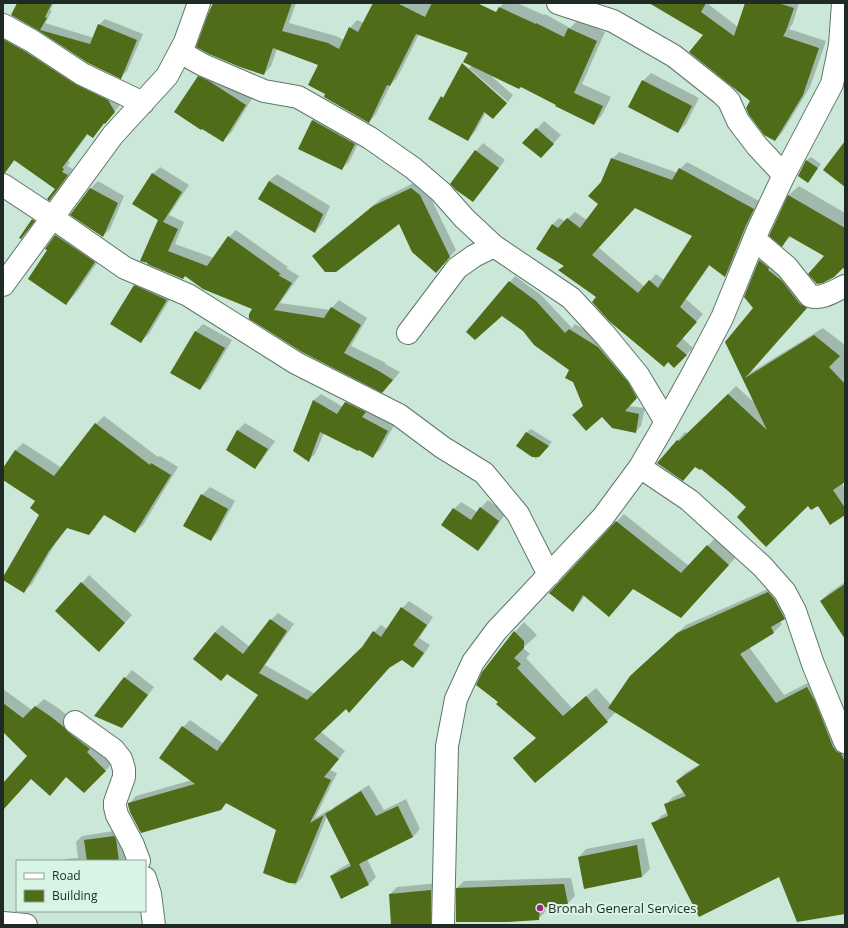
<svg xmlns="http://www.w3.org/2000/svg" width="848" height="928" font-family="'Open Sans',sans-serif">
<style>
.shadow{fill:#0003;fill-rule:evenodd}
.building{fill:#4f6c19;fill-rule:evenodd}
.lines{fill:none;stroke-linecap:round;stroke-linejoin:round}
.minor-casing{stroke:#5e776a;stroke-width:24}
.secondary-casing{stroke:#5e776a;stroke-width:24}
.minor{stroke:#fff;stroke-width:22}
.secondary{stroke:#fff;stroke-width:22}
.poi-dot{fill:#a52473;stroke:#d7f4e4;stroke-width:1.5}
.labels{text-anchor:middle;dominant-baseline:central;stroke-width:4;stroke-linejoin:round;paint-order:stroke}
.poi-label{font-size:13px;fill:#1f2a24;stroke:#d7f4e4;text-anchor:start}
</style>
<rect width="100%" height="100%" fill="#cae7d7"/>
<path class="shadow" d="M19,3H54L50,10L52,11L45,23L94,38L99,25L105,19L143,34L127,71L121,77L39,30Z
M215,3H296L289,23L336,36L344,40L350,28L357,20L364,23L374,3H465L419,34L397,78L391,84L376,114L369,122L327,93L319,65L277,49L271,66L264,74Z
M504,3H517L544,15L545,14L570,28L578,20L605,32L582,84L611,97L602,115L594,124L521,86L489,74L513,95L508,102L470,69V71L507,104L493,118L486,112L475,132L468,139L446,95L469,69L472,65L499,8Z
M651,3H708V4L738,27L746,3H799L793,23L789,29L826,41L810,87L782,133L775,140L751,101L704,34Z
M3,30L114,94L120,105L93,137L88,134L68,161L70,162L67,166L73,169L56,193L49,199L56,189L15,160L11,165L5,172H3Z
M206,69L253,97L231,133L223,140L199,77Z
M651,73L699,98L686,124L678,132L643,81Z
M321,113L362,136L349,162L341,169L299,149L313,120Z
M544,121L561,135L549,149L524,143Z
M483,143L505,160L480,193L473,201L476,151Z
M619,152L678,173L680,169L687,162L761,202L732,268L725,275L710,265L686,299L703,314L682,338L693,348L674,367L669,361L664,366L598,297L564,266L552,225L559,218L565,221L575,212L587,220L599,204L601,182L612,159ZM635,207L694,235L664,280L656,274L645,287L598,247Z
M811,157L821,164L808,182L799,176L807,160Z
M160,167L189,185L169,215L184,222L175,244L214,258L229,237L236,230L288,267L286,268L299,276L280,303L330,310L339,300L367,318L351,346L386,363L385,364L400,372L390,384L303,351L248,317L254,309L185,275L149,263L159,220L153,174Z
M277,174L330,206L322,224L315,232L259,198L269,181Z
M98,181L124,196L110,229L103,236L91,188Z
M418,181L426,188L456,250L442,265L399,223L313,256L320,249L381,199Z
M799,186L845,213V265L825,256L792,236L782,245L770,235L789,195Z
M68,224L106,250L77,292L66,304L49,250L46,249L56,235Z
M768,253L814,300L750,373L823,328L845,345V481L842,483L845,489V514L818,504L748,507L701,468L696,466L659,463L678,440L685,432L688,434L736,386L756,404L726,343L755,308L745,297L760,260Z
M515,276L541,295L572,328L575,324L604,341L642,391L629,406L645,408L641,426L635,432L584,405L571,370L510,282Z
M142,278L174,292L149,334L141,341L135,286Z
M203,324L232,340L208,381L200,389L172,373L196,331Z
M321,394L343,407L346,402L353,395L395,424L380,450L373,456L324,433L315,454L309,460L314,400Z
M104,416L158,457L160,456L178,467L143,525L135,532L106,510L94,527H96L89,534L68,527L56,542L32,584L24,591L3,579L40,515L37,501L3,479V470L15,451L23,443L62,468L96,424Z
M245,423L275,441L262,460L255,468L227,450L238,430Z
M531,429L552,442L536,459L517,446L527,432Z
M210,487L235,501L218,532L210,540L202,495Z
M488,500L506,513L485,543L478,550L454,509L461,502L477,512Z
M624,514L689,566L715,538L736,557L688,609L633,588L609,616L585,595L580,603L573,611L551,592Z
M89,575L132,615L107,642L82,583Z
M845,582V637L821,601L829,593Z
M777,585L792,610L784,619L780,621L782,624L774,632L749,647L784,695L816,679L845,743V913L780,875L653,824L661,816L668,812L665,805L673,797L684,792L677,781L685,773L700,764L616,712L607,721L537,738L500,702L483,672L515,632L524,622L537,635L523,648L530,654L526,658L572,708L596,688L611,705L639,668L686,625Z
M409,601L433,617L419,638L430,645L420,660L413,667L402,658L391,666L356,705L346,707L321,732L345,751L330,770L337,773L315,818L330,809L329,812L334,807L369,785L384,810L406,799L420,829L413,837L367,859L376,877L369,884L331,876L339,869L350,863L327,816L302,878L295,885L264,872L277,830L227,803L220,809L129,804L136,796L192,780L183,727L190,720L224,744L260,695L215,632L222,625L250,647L271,620L278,613L294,624L265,665L315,694L363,647L374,632L381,625L387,629L402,608Z
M132,670L154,687L130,719L122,727L125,678Z
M3,689L32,710L44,699L58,708L72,719L110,759V766L84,792L67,776L31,778L3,807V785L28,756L3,730Z
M120,830L122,833L126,861H64L65,859L78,858L76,842L82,836Z
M644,838L650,869L642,877L585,888L579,857L586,849Z
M571,878L575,896L568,903L546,906L545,912L538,919L457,888L464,881Z
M439,883L438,916L430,924L414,925H392L390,894L397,887Z"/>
<path class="building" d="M17,3H52L45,17L47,18L40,30L90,44L98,24L137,40L121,79L88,63L39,31L11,15Z
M213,3H292L282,31L328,43L339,49L349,27L358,32L373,3H397L425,17L432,3H477L496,12L499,7L536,24V23L564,37L568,28L597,41L574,93L603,106L594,125L555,106L556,105L521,87L519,89L463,62L468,53L416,34L390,86L387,85L369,123L324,97L325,94L308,85L318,65L273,48L264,75L240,67L209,54L196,47L208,14Z
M649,3H706L701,12L734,36L745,3H778L794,8L786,31L783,36L819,48L803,95L775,141L764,135L749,115L746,108L750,101L689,52L703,35Z
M3,39L26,52L75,84L108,100L115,112L105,124L104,123L93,138L87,134L62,168L64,169L62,172L68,175L49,201L47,199L55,189L14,160L5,173H3Z
M462,63L507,103L493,119L484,112L468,141L428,119L441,96L443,98Z
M198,76L209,81L246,105L223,142L202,129L201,130L174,112Z
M642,80L692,106L678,133L628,107Z
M312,120L355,144L342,170L298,149Z
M536,128L554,144L541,158L522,143Z
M845,141V187L823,170Z
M475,150L499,168L473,202L456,190L450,184Z
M611,158L672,180L679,168L754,209L746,225L725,277L709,265L680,307L697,322L676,346L687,355L674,368L668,362L664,367L609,321L592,302L596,297L558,270L564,266L536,249L552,224L558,228L567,218L580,228L598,204L588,196L601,182ZM635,208L692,236L658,288L649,280L638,293L592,255Z
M806,160L818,168L808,183L798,176Z
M152,173L182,192L163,222L178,229L168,251L207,266L228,236L281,274L278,275L292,283L274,310L324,318L331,307L361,325L344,353L379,371L393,380L382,393L302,352L249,319V314L252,309L203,289L185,276L183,279L147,264L148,263L140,261L158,220L132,204Z
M269,181L323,214L315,233L258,199Z
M90,188L118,203L103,237L70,215Z
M411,188L420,195L450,257L436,273L412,252L399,224L336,272H325L312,256L373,206Z
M788,195L845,228V269L843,268L834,277L823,283L817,284L808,274L824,256L789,236L782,247L769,236Z
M32,219L35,221L21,239L19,238Z
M55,235L95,262L66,305L28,279L47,250L45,249Z
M759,260L769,268L768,270L782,281L800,304L807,308L745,378L814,335L840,356L829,367L845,384V482L833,490L845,508V515L830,525L818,506L811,510L808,506L766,547L737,517L746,507L727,490L701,469L700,470L695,467L683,481L657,463L677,440L679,441L728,394L767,430L725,342L753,308L744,297Z
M509,281L536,301L565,333L569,329L598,347L628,382L637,398L625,411L639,414L636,433L612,428L602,417L586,431L572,415L583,406L573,382L565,378L569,370L534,345L523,331L502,316L475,340L466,332Z
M134,285L167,300L141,343L110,324Z
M195,331L225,348L200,390L170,373Z
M313,400L337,414L345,402L366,412L362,417L388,431L373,458L359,450L358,451L320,432L309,462L293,451Z
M95,423L150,465L151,463L171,475L135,533L104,515L89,535L67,528L49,551L24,593L3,580V577L39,515L30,508L35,501L3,480V468L15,450L54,476Z
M237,430L268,449L255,469L226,450Z
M526,432L549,446L539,457H532L516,446Z
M201,494L228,509L211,541L183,526Z
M480,507L499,521L478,551L441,525L453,508L471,520Z
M616,521L681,573L707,545L729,565L681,618L633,589L609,617L583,595L573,612L549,593Z
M81,582L125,623L99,652L55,611Z
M845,584V639L820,601Z
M768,592L774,599L785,619L771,627L774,633L740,654L776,703L807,687L815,701L833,747L837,752L841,753L845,762V914L797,922L779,877L699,917L651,823L668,816L664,804L686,796L676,781L700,765L608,708L630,676L677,633Z
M401,607L427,625L413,645L424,653L413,668L402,660L389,668L349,713L346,709L314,739L339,759L324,777L331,780L310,823L324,815L296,883H289L263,873L276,830L226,803L221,810L141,833L130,812L128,805V803L195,784L159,758L182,726L217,751L258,695L227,674L221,681L193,659L215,632L243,654L270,619L287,631L259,673L307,700L362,647L373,631L381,637Z
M514,631L524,641V648L514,658L521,664L517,668L563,716L586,696L608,722L535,783L513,758L536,738L496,704L498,702L476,685L482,672Z
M124,677L148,695L122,728L94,716Z
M3,703L23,718L35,706L50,716L64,727L68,732L90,749L87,752L106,771L84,793L66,777L50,796L31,779L3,810V783L27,756L3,732Z
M361,791L376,816L398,806L413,837L359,864L369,885L341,899L330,876L351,866L325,814Z
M114,836L116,839L119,861H87L84,840Z
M637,845L642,877L584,889L578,857Z
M564,884L568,904L540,908L539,920L506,922H456V888Z
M431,890V925H391L389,894Z"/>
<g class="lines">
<defs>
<path id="minor" d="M558,3L613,21L674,56L722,94L729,101L738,121L757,146L784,175
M3,25L32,41L82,74L143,103
M180,52L203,65L264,91L298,97L370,138L413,168L441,192L464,218L494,246L571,298L606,336L638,375L666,422
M3,185L53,218L125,268L188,295L296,363L399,415L442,447L484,473L518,514L549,575
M754,239L787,267L810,296C822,300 834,291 845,286
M3,285L113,135L167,76L185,42L199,3
M408,333L457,268L474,256L494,246
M640,467L689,500L762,566L785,592L795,611L813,664L845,742
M75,722L114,750L121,759L124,769V777L115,802V807L117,815L133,845L139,861
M145,878L150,894L154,925
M443,925L447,746L456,699L473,662L496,631L603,517L640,467L666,422L693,373L722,318L758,230L784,175L832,84L840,45L843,3"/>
<path id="secondary" d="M3,923L26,925"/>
</defs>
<use href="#minor" class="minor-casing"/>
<use href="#secondary" class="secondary-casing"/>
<use href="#minor" class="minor"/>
<use href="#secondary" class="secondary"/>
</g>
<circle class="poi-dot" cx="540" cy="908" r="4"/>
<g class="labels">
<g class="poi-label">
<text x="548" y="908">Bronah General Services</text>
</g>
</g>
<rect width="848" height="928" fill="none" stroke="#1f2a24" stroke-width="8"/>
<rect x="16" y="860" width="130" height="52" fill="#d7f4e4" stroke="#8da397"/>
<rect x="24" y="873" width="20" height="6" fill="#ffffff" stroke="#8da397"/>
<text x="52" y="880" font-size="12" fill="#1f2a24">Road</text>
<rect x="24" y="890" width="20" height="12" fill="#4f6c19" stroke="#8da397"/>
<text x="52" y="900" font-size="12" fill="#1f2a24">Building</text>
</svg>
